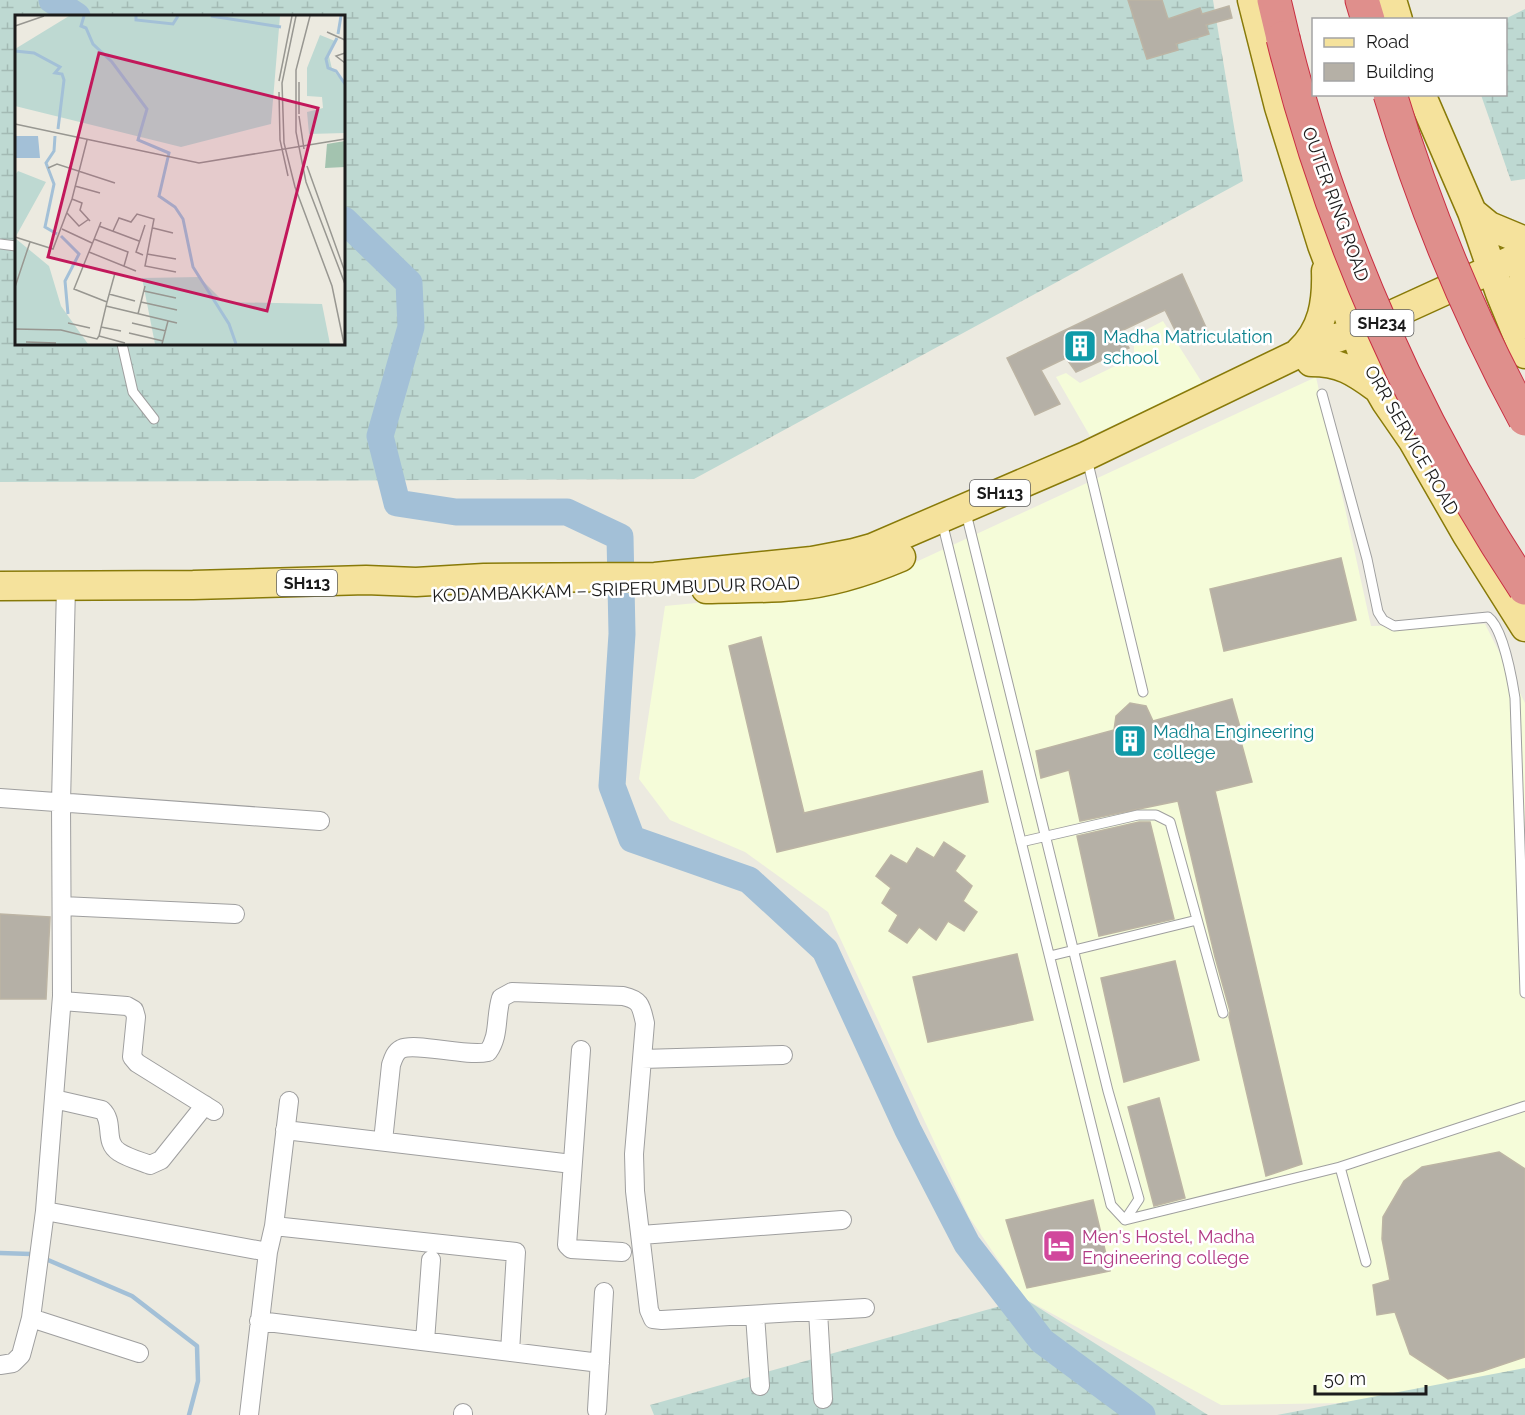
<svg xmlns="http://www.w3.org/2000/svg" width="1525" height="1415" font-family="Raleway,sans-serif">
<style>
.education{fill:#f5fcd9}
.wetland{fill:url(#wetland-marsh);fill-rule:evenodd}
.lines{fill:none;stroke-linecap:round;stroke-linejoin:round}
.stream{stroke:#a3c0d7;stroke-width:4.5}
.river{stroke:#a3c0d7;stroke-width:27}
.building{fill:#b5b0a6;stroke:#bcb4a4;stroke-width:1.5}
.lane-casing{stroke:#9f9f9f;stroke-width:11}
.street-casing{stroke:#9f9f9f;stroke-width:20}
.primary-casing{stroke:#887a09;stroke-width:31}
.highway-casing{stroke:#c92e41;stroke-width:35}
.lane{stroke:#fff;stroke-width:9}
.street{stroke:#fff;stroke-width:18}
.primary{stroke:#f5e29c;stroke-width:28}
.highway{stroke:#df8f8c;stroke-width:33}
.highway-bridge-casing{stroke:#c92e41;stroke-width:35;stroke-linecap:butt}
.highway-bridge{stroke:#df8f8c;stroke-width:33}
.labels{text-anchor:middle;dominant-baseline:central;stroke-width:5;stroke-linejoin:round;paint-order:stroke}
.shield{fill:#fff;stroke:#5f5f5f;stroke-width:1.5}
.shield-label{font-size:16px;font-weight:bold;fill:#1b1b1b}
.street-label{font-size:18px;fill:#1b1b1b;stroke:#fff}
.culture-label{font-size:18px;fill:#0d838f;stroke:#fff;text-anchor:start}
.hotel-label{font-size:18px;fill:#b23c85;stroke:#fff;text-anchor:start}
.inset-river{fill:none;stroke:#a3c0d7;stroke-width:3}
.inset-road{fill:none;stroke:#989791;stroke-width:1.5}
.view{fill:#c2185b;fill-opacity:0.15;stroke:#c2185b;stroke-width:3}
.inset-edge{fill:none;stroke:#1b1b1b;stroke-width:3}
</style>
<defs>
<pattern id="wetland-marsh" width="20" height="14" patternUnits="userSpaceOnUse" patternTransform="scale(1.5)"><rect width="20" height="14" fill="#bed9d2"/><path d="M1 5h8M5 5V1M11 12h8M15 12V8" fill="none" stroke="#a3bab4"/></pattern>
</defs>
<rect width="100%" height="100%" fill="#eceae0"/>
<path class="education" d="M1163,321L1203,384L1090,436L1056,377L1066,373L1080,383L1134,357V336Z
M1316,377L1371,626L1485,624L1525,703V1398L1519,1400L1221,1405L1025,1299L969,1217L828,912L745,852L670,820L639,779L665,606L862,587Z"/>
<path class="wetland" d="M0,0H1213L1243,181L694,479L0,482ZM16,16H344V344H16Z
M1525,9V179L1511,181L1481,95L1506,94L1505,19Z
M1025,1299L1208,1415H654L650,1405Z
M1525,1368V1415H1277Z"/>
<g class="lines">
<path class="stream" d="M0,1253L31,1254
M48,1260L132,1296L197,1346L198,1381L189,1415"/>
<path class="river" d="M52,0L77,16
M344,220L409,283L411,327L380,436L397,503L456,512H567L620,537L622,634L612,786L632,839L749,880L825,950L908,1130L967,1244L1042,1341L1142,1415"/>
</g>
<path class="building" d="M1128,0H1162L1168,19L1200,8L1202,14L1229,6L1232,18L1206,25L1209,34L1176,44L1178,50L1147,59Z
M1182,274L1208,332L1182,344L1165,310L1119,332L1129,348L1076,372L1066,358L1041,370L1060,404L1035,415L1007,358Z
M1341,558L1356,620L1224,651L1210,589Z
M761,637L804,813L982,771L988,802L777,852L729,646Z
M1232,699L1240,727H1237L1252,782L1215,791L1302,1164L1266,1176L1229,1017L1230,1011L1215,957L1178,801L1080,821L1069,770L1041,778L1036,751L1114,730L1116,716L1130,703L1146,706L1153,721Z
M1139,822H1150L1174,919L1099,936L1077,836Z
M944,842L965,856L955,871L972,886L963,901L977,912L964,931L948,921L936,940L919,927L907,943L889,931L898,915L882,903L891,888L876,876L891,855L907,864L917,848L934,858Z
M0,914L50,917L46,999H0Z
M1017,954L1033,1020L928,1042L913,977Z
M1175,961L1199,1060L1124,1082L1101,978Z
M1159,1098L1185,1198L1154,1206L1128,1107Z
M1499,1152L1525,1169V1357L1483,1371L1448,1379L1410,1354L1395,1312L1377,1315L1373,1285L1390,1280L1382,1239L1383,1217L1404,1181L1422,1167Z
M1093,1200L1110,1271L1027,1288L1006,1220Z"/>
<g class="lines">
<defs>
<path id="lane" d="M0,244L16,246
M122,344L133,392L154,419
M1322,394L1367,559L1378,612L1383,620L1394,626L1488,617C1503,628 1512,679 1515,698L1525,993
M1087,459L1143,692
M966,513L1108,1091L1139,1199L1125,1220
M942,522L1111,1205L1125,1220
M1021,842L1138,815H1156L1170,822L1223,1013
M1050,956L1197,920
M1340,1167L1525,1106
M1125,1220L1340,1167L1366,1262"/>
<path id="street" d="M0,798L320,821
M62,906L235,914
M62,1001L127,1006L134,1010L136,1017L132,1057L137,1063L214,1111
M581,1050L567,1245L571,1249L622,1252
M642,1059L783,1055
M54,1099L102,1110C115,1122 103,1142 119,1152C128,1158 140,1161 150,1165L161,1160L205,1105
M285,1130L572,1164
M383,1141L391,1065C393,1059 395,1052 401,1049C416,1042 465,1057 488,1052C500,1035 495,1018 501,998L512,992L623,996C641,1000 641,1006 645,1023L634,1154L635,1191L649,1310L653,1319L662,1320L865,1308
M45,1211L268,1252
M274,1226L516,1252L510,1352
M641,1235L842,1220
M818,1311L823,1399
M755,1315L760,1386
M31,1318L139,1353
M259,1321L600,1363
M425,1341L431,1260
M0,1365L13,1363L21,1355L31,1318L45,1211L62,996L61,803L66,586
M597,1410L604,1292
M249,1415L268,1252L274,1226L289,1101
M463,1415V1413"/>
<path id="primary" d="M1252,0L1279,107L1322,245L1371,376L1386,402L1413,441L1467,535L1525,627
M1392,0L1398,20
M1421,94L1472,212L1500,293L1525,354
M1472,212L1489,226L1525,241
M1516,328L1517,302L1525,274
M1299,352C1323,330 1327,302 1326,271
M1311,362C1340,362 1354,371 1377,388
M0,586L193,585L366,580L416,582L484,578L655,577L812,561L854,553L872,548L1086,456L1314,346L1354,332L1525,254
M706,589C735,588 765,589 794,586C831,583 868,571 901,557"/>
<path id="highway" d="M1274,0L1283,38
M1362,0L1368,20"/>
</defs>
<use href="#lane" class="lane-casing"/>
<use href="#street" class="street-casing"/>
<use href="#primary" class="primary-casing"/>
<use href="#highway" class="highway-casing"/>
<use href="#lane" class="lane"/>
<use href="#street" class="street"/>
<use href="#primary" class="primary"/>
<use href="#highway" class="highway"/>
<defs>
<path id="highway-bridge" d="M1283,38C1331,232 1414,421 1525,588
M1390,94C1424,207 1469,316 1525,419"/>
</defs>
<use href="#highway-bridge" class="highway-bridge-casing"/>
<use href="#highway-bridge" class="highway-bridge"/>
</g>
<defs>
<symbol id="building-square" viewBox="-11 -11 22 22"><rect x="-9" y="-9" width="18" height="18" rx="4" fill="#0f9aa8" stroke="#fff"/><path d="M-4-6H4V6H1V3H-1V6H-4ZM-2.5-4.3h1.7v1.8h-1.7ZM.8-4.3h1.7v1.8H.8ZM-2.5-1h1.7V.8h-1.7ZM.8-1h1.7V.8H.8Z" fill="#fff"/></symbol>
<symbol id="hotel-square" viewBox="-11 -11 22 22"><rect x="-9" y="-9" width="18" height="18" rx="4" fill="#d1479c" stroke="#fff"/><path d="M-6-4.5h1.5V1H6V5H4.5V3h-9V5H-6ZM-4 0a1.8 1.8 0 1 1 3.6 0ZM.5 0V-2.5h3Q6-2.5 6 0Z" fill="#fff"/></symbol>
</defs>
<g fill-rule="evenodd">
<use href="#building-square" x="1061" y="327" width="38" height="38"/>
<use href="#building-square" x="1111" y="722" width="38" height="38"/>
<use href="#hotel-square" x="1040" y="1227" width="38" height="38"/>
</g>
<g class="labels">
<g class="shield">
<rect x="1350.5" y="310" width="63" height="26" rx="4.5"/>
<rect x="970" y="480" width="60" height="26" rx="4.5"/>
<rect x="277" y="570" width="60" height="26" rx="4.5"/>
</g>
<g class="shield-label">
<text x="1382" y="323">SH234</text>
<text x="1000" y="493">SH113</text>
<text x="307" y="583">SH113</text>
</g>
<g class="street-label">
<text transform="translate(1336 204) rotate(70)">OUTER RING ROAD</text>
<text transform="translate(1412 440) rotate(60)">ORR SERVICE ROAD</text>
<text transform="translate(616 589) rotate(-2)">KODAMBAKKAM – SRIPERUMBUDUR ROAD</text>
</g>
<g class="culture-label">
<text x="1103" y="336">Madha Matriculation<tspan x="1103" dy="21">school</tspan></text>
<text x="1153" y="731">Madha Engineering<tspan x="1153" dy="21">college</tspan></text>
</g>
<g class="hotel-label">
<text x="1082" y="1236">Men's Hostel, Madha<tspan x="1082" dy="21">Engineering college</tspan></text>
</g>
</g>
<g transform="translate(15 15)">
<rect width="330" height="330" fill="#eceae0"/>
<path d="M54,1H265L256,109L166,132L0,91V34ZM305,20L320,26L314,41L317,54L330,69V118L294,119L292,97L308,93L307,82L292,81V53ZM3,156L31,167L0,223L34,251L46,291L73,329H0V160ZM184,262L209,287L307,289L315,329H140L127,263Z" fill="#bed9d2"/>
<path d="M330,126V152L310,153L312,129Z" fill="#a3c3af"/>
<path d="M0,121H23L25,143H0Z" fill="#a3c0d7"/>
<path class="inset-river" d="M69,1L66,11L71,13L78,29L97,47L132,94L123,125L154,138L144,181L160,192L168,204L178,252L214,309L221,329M121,1V5L158,9L163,1M196,1L266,12M323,19L326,1M322,23L311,44L313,53L321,56L330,69M0,36L19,38L45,52L40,58L47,59L49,65L43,114M40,121L39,136L31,148L39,169L30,212L42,219M46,221L64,239L50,266L53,299"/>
<path class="inset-road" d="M281,1L267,68L269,128L280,172L317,271L329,329M295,1L281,55V117L291,167L330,269M0,11L29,1M312,17L330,25M330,38L321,41L330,48M264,66L277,1M264,77L265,125L273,161M284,99V67M284,101L289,134M0,109L184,148L330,124M292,151L330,257M33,153L42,149L100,168M60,171L85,178M57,184L67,188L65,195L75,206M52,198L64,211L74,204M86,207L59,274L92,287L84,321L110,328M84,211L124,226M138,213L158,218M47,214L77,228M98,216L104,203L116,207L122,199L139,204L130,251L161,257M0,222L38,234L57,184L72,125M79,224L113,237L109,251M74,237L121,256M132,239L161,244M128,240L121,237L130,210M0,272L15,227M129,276L161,283M94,279L120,286M92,287L100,258M126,287L162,295M91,291L162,308M123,299L130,271M53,308L75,313M117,308L151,316M86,312L106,316M0,314L46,315L82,324L84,321M114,318L148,326M11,327L41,328M147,329L153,306"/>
<path class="view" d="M84,38L303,93L252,296L33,242Z"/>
<rect width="330" height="330" class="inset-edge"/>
</g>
<rect x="1312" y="18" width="195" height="78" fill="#ffffff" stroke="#a4a4a4" stroke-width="1.5"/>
<rect x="1324" y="38" width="30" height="9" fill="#f5e29c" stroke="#a4a4a4" stroke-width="1.5"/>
<text x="1366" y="48" font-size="18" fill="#1b1b1b">Road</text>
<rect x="1324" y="63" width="30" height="18" fill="#b5b0a6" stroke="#a4a4a4" stroke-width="1.5"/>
<text x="1366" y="78" font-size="18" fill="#1b1b1b">Building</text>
<path d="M1315 1385v9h111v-9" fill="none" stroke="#1b1b1b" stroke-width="3"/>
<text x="1324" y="1385" font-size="18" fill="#1b1b1b" stroke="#ffffff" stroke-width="4.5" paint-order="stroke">50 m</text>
</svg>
